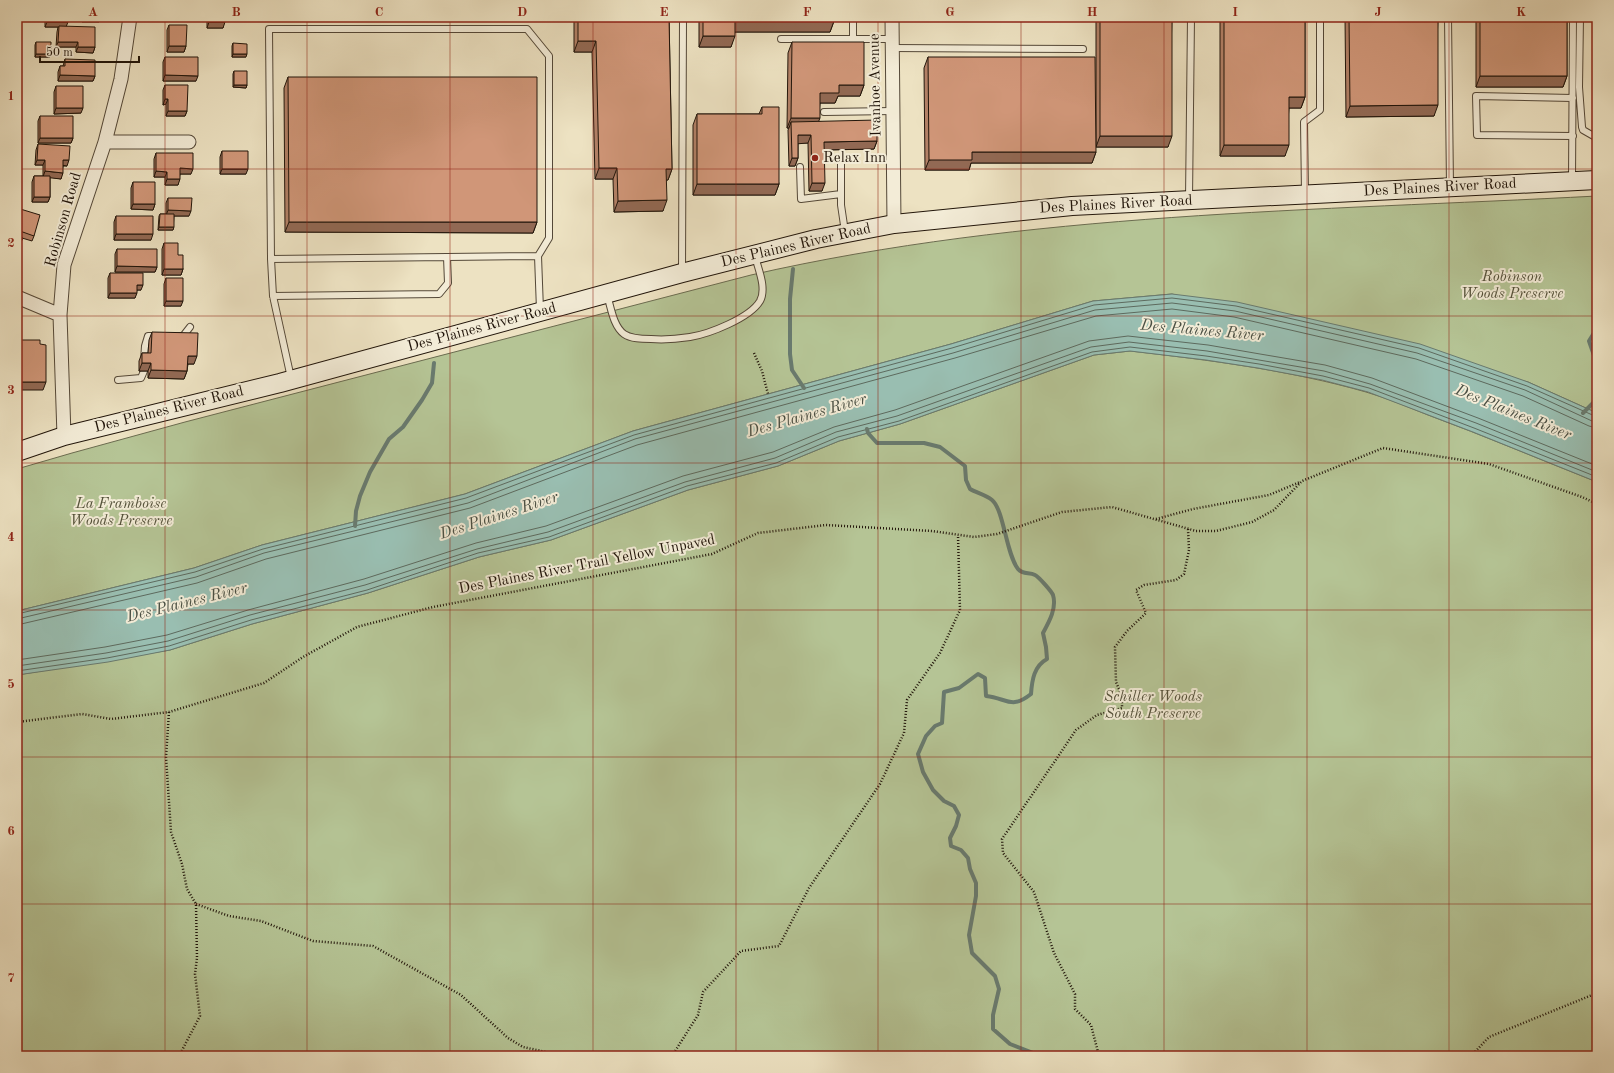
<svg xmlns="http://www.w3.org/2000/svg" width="1614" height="1073" font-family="'Old Standard TT',serif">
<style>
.green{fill:#b5c495;stroke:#6b6c50}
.water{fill:#99beb1;stroke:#697a6e}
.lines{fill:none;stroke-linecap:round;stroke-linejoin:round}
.shore{stroke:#5d6a5e;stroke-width:1}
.stream{stroke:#697a6e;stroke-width:4}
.lane-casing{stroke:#544838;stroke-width:8}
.street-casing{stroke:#544838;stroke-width:15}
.secondary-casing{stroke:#21150a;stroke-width:20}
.path{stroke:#21150a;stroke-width:2.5;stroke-dasharray:1 2;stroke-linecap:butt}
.lane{stroke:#f3ecd7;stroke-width:6}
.street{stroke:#f3ecd7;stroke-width:13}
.secondary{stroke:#f3ecd7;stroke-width:18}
.wall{fill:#b38167;stroke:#21150a}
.shaded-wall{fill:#926954;stroke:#21150a}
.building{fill:#d09678;stroke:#21150a}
.grid{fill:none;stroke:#8f2418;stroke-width:1;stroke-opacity:0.55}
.poi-dot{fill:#8f2418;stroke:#f3ecd7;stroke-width:1.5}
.labels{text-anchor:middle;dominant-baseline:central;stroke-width:4;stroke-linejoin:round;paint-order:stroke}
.street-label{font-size:15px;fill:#21150a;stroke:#f3ecd7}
.poi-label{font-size:15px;fill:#21150a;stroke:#f3ecd7;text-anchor:start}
.park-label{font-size:15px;font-style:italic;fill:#55523b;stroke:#f3ecd7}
.water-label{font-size:16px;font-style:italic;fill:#4b5044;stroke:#f3ecd7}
.neatline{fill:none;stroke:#8f2418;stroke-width:1.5}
.grid-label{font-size:13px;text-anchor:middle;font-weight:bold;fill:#8f2418}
</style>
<rect width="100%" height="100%" fill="#ede2c2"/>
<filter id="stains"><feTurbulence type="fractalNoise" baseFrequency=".005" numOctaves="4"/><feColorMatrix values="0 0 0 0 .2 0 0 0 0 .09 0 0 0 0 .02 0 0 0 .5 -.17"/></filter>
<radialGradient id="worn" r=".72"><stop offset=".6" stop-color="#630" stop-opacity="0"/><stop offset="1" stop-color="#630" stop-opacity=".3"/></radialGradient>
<path class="green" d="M1597,196V413L1528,382L1172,294L1093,301L951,344L633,431L465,494L262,545L194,568L17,611V469L72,453L185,422L751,275C1027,212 1315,211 1597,196Z
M1130,351C1209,360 1289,370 1366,392C1387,398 1408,407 1428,415C1485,436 1541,460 1597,482V1056H17V675L170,650L252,624L368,593L479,557L551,540L688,490L778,466L839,441L900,424L1094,355Z"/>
<path class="water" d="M1172,294L1237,302L1420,344L1528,382L1597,413V482L1473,432L1368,392L1322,380L1258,368L1206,360L1130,351L1094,355L900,424L839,441L778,466L688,490L551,540L479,557L368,593L252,624L170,650L108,662L17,675V611L194,568L262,545L465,494L633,431L951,344L1093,301Z"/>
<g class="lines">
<path class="shore" d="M17,614L195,572L263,549L466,498L634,435L952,348L1094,305L1172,298L1236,306L1419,348L1527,386L1597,417
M17,619L196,577L264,553L468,503L635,439L953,353L1095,310L1172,303L1235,311L1417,353L1525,390L1592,421L1597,422
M17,625L197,583L266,559L470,508L637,445L955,358L1096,316L1172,309L1234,317L1416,359L1523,396L1589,426L1597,428
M17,660L105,647L167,635L248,610L364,579L476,543L546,526L683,476L773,452L834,427L895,410L1089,341L1128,336L1208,345L1260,354L1325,365L1372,378L1478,418L1597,466
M17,666L106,653L168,641L250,615L365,585L477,549L548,532L685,482L775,458L836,432L897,416L1091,347L1129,342L1207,351L1259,360L1324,371L1370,384L1476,423L1597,472
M17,671L107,658L169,646L251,620L367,590L478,553L549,537L687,486L776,463L838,437L899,421L1092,352L1130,347L1206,356L1259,364L1323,376L1369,388L1474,428L1597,477"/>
<path class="stream" d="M793,269L790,299V354L792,370L804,388
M1597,328L1589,341L1597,364
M1583,413L1595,401L1597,396
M867,429L868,433L877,443H924L940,447L965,466L966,480L970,489C977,493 986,495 992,500C1004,510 1006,554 1018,569C1023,575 1029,572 1035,575C1039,577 1052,592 1053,595C1057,608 1049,622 1043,633L1046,647L1047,659C1034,666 1032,680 1031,694C1011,710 1007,698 986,696L985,678L978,674L959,688L944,692L942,723L935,726L926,736L918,754L923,772L933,790L944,801L954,806L959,815L956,826L950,838L951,846L961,850L968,858L970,869L976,883V896L969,935L972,953L995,976L999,989L993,1015V1029L1010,1044L1041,1056
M355,526L356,511L360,496L370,472L389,439L403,427L422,400L432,383L434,363"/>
<defs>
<path id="lane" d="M853,17V39H892
M1448,17L1450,186
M1580,17L1579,87L1582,127L1583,130L1597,138
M781,39H853
M892,48L1083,49
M824,112L893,111
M1573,136L1477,135L1476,96L1573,98
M841,163V205L845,232
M800,167L801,199L841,194
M1572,180L1573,17
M1305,193L1304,122L1320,110V17
M1189,199L1191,17
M538,256L447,257L448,283L439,294L273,296L271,259L269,29H527L549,56V238L538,256L540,310
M271,259L447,257
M682,271L683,17
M607,295C611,307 613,326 624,334C631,339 642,339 651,339C664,340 677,339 690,337C709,334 750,318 760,301C767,288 758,269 755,256
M273,296L291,378
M180,336H183L190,327
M144,361L145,346L148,336H157
M118,380L141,378L144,371"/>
<path id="street" d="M892,17L894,224
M105,142H189
M17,297L60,315
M64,436L60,315L64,265L105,142L121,79L130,17"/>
<path id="secondary" d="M17,452L64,436L280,383L682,273L816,239L894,224L1072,206L1597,180"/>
</defs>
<use href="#lane" class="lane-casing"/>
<use href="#street" class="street-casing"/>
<use href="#secondary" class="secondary-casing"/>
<path class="path" d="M754,353L762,371L768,394
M1156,519L1193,509L1269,495L1300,482
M169,712L166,757L171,832L182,864L187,889L196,904L197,958L195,974L200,1016L179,1056
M17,722L82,714L111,719L169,712L264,683L303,657L357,627L433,607L712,554L758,533L826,525L932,531L974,537L997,534L1062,512L1112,507L1196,531H1216L1252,522L1274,510L1302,481L1383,448L1489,464L1582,497L1597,504
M196,904L229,916L261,921L313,941L373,946L461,995L508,1038L523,1047L546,1052L555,1056
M672,1056L698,1015L703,992L741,951L779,946L809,888L880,784L904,733L907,700L940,653L960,610L958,535
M1099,1056L1091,1025L1075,1009V994L1054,953L1034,892L1003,853L1002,839L1076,730L1097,715L1122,708V696L1116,682L1115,647L1127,631L1146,613L1136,590L1144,585L1176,580L1184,574L1189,550L1188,529
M1471,1056L1489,1037L1597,993"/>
<use href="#lane" class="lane"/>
<use href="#street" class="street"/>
<use href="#secondary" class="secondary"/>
</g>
<path class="wall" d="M45,17H68L66,26L95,47L93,53L76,52V47H56L57,32L58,27H45Z
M207,17H225L223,28H207Z
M574,17H669L672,169L668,180H666L663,211L614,212L613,179H595L592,52H574Z
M699,17H834V21L830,32H735L731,47H699Z
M1096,17H1172L1168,147H1096Z
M1220,17H1305V97L1301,108H1289L1285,156H1220Z
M1345,17H1438L1434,116L1346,117Z
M1476,17H1567V76L1563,87H1476Z
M169,25L186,46L184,52H167V30Z
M36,42L50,57H35V45Z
M792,42L864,85L860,96H838L835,103H820L818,121L877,141L874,149L824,150L822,191H809L808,143H798V158L795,166H789L788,130L789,128H787L788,53Z
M233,43L246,57H232V46Z
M165,57L196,81H163V62Z
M928,57L1096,152L1092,163H971L969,170H925L924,68Z
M65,59L95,76L93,81H58V72L60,66H63Z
M234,71L247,85L246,88L233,87V74Z
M288,77L537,222L533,233L285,232L284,88Z
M165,85L187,111L185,116H166V104L163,105V90Z
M56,86L81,113L54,114V92Z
M762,107L779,184L775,195H693V125L697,114H759Z
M40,116L73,138L71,143H38V121Z
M38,144L67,166H63L61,179L50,177V197L48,202H32V182L34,176H43V165H35L36,150Z
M222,151L246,174H220V157Z
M156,153L191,174H180L178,185H165V177H154V159Z
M133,182L155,204L153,210L131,209V188Z
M168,198L189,216H174L173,230H158L159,216L160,214H166V203Z
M17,208L34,236L32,241L22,238L17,252Z
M116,216L151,240H114V222Z
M164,243L178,255L183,269L181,275H162V249Z
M117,249L157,267L155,272H115V254Z
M110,273L141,290H137L135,298H108V278Z
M166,278L181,306H164V284Z
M152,332L194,364H188L187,371L184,379L148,378V371H139V361L142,353H148L149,340Z"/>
<path class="shaded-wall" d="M84,17H101L99,22H82Z
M167,17H195L193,21L166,20Z
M735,21H834L830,32H731Z
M47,22H68L66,27H45Z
M209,22H225L223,28H207Z
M703,36H735L731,47H699Z
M578,41H596L592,52H574Z
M58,42H78L76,47H56Z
M169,46H186L184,52H167Z
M78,47H95L93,53L76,52Z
M36,54H51L50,57H35Z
M233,54H247L246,57H232Z
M60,75L95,76L93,81H58Z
M165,75L198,76L196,81H163Z
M1480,76H1567L1563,87H1476Z
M234,85H247L246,88L233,87Z
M839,85H864L860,96H838L835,103H816L820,93Z
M1289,97H1305L1301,108H1285Z
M165,99H168L166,104L163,105Z
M1438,105L1434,116L1346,117L1350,106Z
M56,108H83L81,113L54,114Z
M17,111H21L19,117H17Z
M168,111H187L185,116H166Z
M791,118H820L816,128L791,122L789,128H787Z
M798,135H811L808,143L795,144Z
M1100,136H1172L1168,147H1096Z
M40,138H73L71,143H38Z
M877,141L874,149L821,150L824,142Z
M1224,145H1289L1285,156H1220Z
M972,152H1096L1092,163H971L969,170H925L929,160Z
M792,158H798L795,166H789Z
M37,160H45L43,165H35Z
M63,160H69L67,166L61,165Z
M180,168L193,169L191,174H178Z
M599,168H617L613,179H595Z
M222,169H248L246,174H220Z
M666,169H672L668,180H662Z
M45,171L63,173L61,179L43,177Z
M156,171L167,172L165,177H154Z
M167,179H180L178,185H165Z
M812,183H825L822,191H809Z
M697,184H779L775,195H693Z
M34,197H50L48,202H32Z
M667,200L663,211L614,212L618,201Z
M133,204H155L153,210L131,209Z
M168,210L191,211L189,216H166Z
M289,222H537L533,233L285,232Z
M159,227H174L173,230H158Z
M116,234H153L151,240H114Z
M117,266L157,267L155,272H115Z
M164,269H183L181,275H162Z
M137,285H143L141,290H135Z
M110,293H137L135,298H108Z
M166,301H183L181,306H164Z
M188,356H197L194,364H185Z
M142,363H151L148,371H139Z
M151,370L187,371L184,379L148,378Z
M17,382H46L43,390H17Z"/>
<path class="building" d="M47,17H68V22H47Z
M209,17H225V22H209Z
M578,17H669L672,169H666L667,200L618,201L617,168H599L596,41H578Z
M703,17H834V21H735V36H703Z
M1100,17H1172V136H1100Z
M1224,17H1305V97H1289V145H1224Z
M1349,17H1438V105L1350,106Z
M1480,17H1567V76H1480Z
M169,25H187L186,46H169Z
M59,26L95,27V47H78V42H58Z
M36,42H51V54H36Z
M792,42H864V85H839V93H820V118H791Z
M233,43L247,44V54H233Z
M165,57H198V76L165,75Z
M928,57H1095L1096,152H972V160H929Z
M65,59L95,60V76L60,75V66H65Z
M234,71H247V85H234Z
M288,77H537V222H289Z
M165,85H188L187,111H168V99H165Z
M56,86H83V108H56Z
M21,95V111H17V96Z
M762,107H779V184H697V114H762Z
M40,116H73V138H40Z
M877,120V141L824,142L825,183H812L811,135H798V158H792L791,122Z
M38,144L70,146L69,160H63V173L45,171V160H37Z
M222,151H248V169H222Z
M156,153H193V169L180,168V179H167V172L156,171Z
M34,176H50V197H34Z
M133,182H155V204H133Z
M168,198H192L191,211L168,210Z
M17,208L40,215L34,236L17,230Z
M160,214H174V227H159Z
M116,216H153V234H116Z
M17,235L23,238L17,250Z
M164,243H178V255H183V269H164Z
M117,249H157V267L117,266Z
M110,273H143V285H137V293H110Z
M166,278H183V301H166Z
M152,332L198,333L197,356H188L187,371L151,370V363H142V353H151Z
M17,340H40V344L46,345V382H17Z"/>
<path class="grid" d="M165,17V1056M307,17V1056M450,17V1056M593,17V1056M736,17V1056M878,17V1056M1021,17V1056M1164,17V1056M1307,17V1056M1449,17V1056M17,169H1597M17,316H1597M17,463H1597M17,610H1597M17,757H1597M17,904H1597"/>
<circle class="poi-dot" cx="815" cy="158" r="4"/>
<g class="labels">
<g class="street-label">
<text transform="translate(876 85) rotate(-91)">Ivanhoe Avenue</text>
<text transform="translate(1440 188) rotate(-3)">Des Plaines River Road</text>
<text transform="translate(1116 205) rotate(-3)">Des Plaines River Road</text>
<text transform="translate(64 220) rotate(-74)">Robinson Road</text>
<text transform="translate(796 246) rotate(-13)">Des Plaines River Road</text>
<text transform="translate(482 328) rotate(-15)">Des Plaines River Road</text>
<text transform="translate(169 410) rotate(-14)">Des Plaines River Road</text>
<text transform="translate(587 565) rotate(-11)">Des Plaines River Trail Yellow Unpaved</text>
</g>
<g class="poi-label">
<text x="823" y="158">Relax Inn</text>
</g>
<g class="park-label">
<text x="1512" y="277">Robinson<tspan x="1512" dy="17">Woods Preserve</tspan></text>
<text x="121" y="504">La Framboise<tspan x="121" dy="17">Woods Preserve</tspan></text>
<text x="1153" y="697">Schiller Woods<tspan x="1153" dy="17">South Preserve</tspan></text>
</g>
<g class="water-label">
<text transform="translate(1202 331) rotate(5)">Des Plaines River</text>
<text transform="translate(1513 413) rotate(22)">Des Plaines River</text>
<text transform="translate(807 416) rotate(-16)">Des Plaines River</text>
<text transform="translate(499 516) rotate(-18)">Des Plaines River</text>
<text transform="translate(187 603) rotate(-14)">Des Plaines River</text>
</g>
</g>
<rect width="1614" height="1073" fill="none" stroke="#ede2c2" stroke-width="44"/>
<path d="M40 56v6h99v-6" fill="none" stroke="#21150a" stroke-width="2"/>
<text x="46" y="56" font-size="12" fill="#21150a" stroke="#f3ecd7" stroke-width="3" paint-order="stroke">50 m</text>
<rect x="22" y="22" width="1570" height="1029" class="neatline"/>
<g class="grid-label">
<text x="93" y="16">A</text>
<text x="236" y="16">B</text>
<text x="379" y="16">C</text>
<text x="522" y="16">D</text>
<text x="664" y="16">E</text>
<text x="807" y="16">F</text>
<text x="950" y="16">G</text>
<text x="1092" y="16">H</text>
<text x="1235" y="16">I</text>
<text x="1378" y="16">J</text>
<text x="1521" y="16">K</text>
<text x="11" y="100">1</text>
<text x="11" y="247">2</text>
<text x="11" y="394">3</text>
<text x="11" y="541">4</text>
<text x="11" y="688">5</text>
<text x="11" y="835">6</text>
<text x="11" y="982">7</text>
</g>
<rect width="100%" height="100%" filter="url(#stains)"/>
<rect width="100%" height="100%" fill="url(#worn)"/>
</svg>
